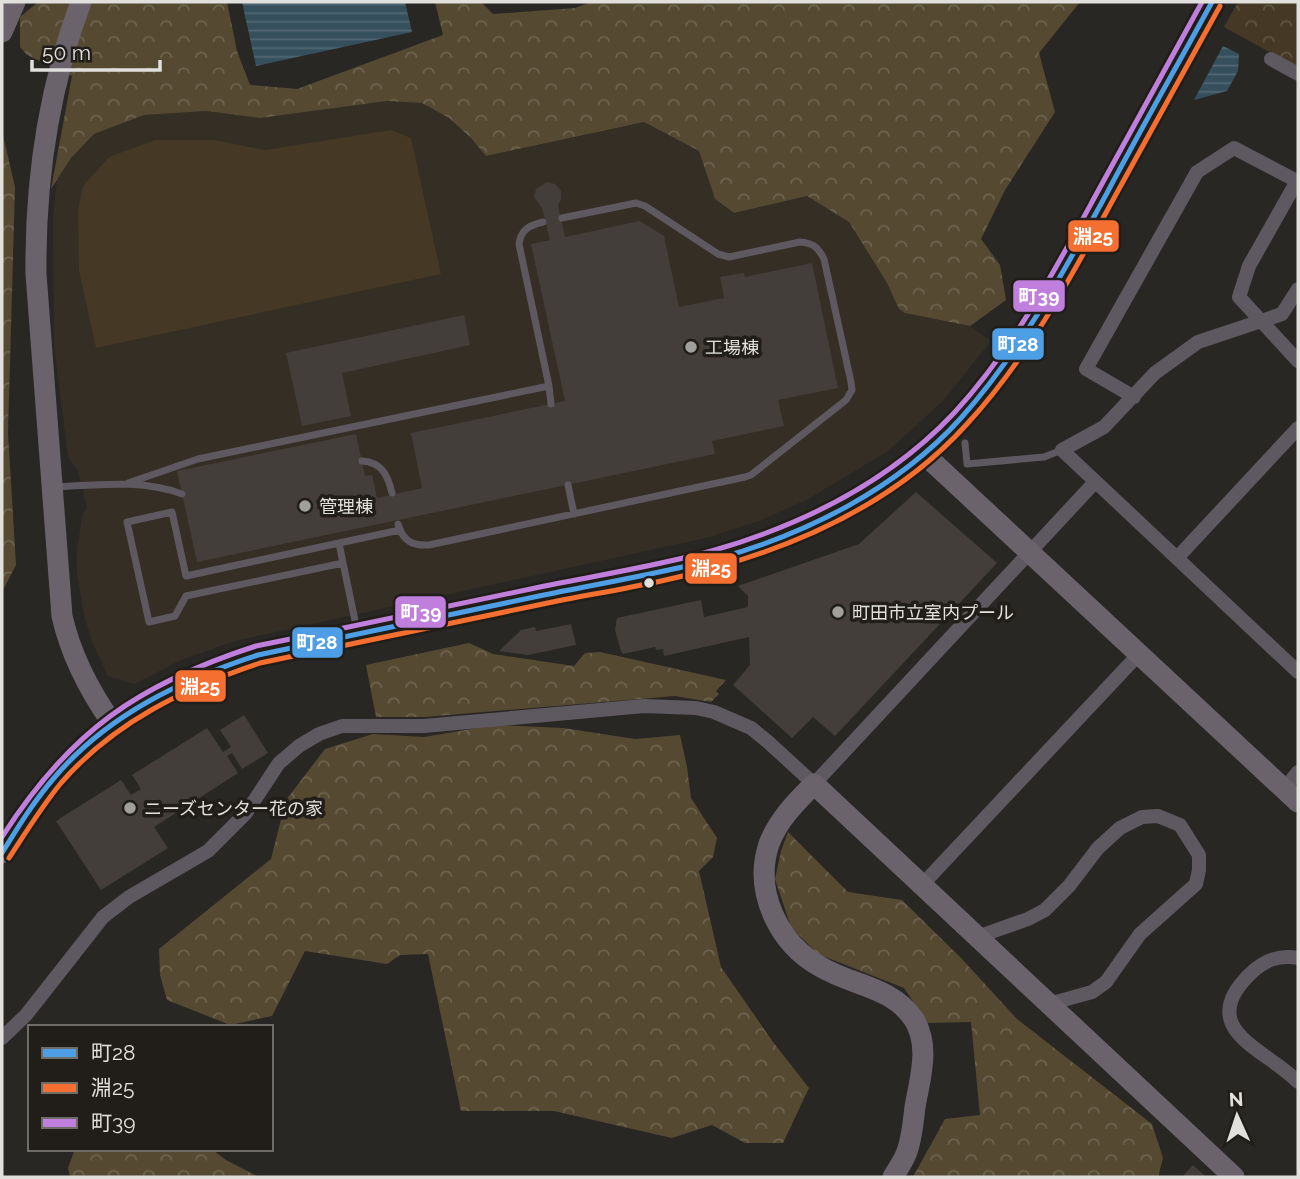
<svg xmlns="http://www.w3.org/2000/svg" width="1300" height="1179" font-family="Raleway,'Noto Sans JP',sans-serif">
<style>
.built{fill:#342e24}
.green{fill:#453824}
.forest{fill:url(#forest-crowns)}
.park{fill:url(#park-crowns)}
.water{fill:url(#water-rules)}
.building{fill:#433e39}
.lines{fill:none;stroke-linecap:round;stroke-linejoin:round}
.lane{stroke:#5e5860;stroke-width:7}
.street{stroke:#5e5860;stroke-width:14}
.secondary{stroke:#6a636c;stroke-width:21}
.bus-1-casing{stroke:#211e19;stroke-width:10}
.bus-2-casing{stroke:#211e19;stroke-width:10}
.bus-3-casing{stroke:#211e19;stroke-width:10}
.bus-1{stroke:#4d9ee5;stroke-width:5}
.bus-2{stroke:#f46f30;stroke-width:5}
.bus-3{stroke:#c07fdc;stroke-width:5}
.poi-dot{fill:#a19f9c;stroke:#211e19;stroke-width:2.5}
.bus-dot{fill:#e2e0dd;stroke:#211e19;stroke-width:2.5}
.labels{text-anchor:middle;dominant-baseline:central;stroke-width:7;stroke-linejoin:round;paint-order:stroke}
.poi-label{font-size:18px;fill:#e2e0dd;stroke:#211e19;text-anchor:start}
.line-badge{stroke:#211e19;stroke-width:2.5}
.badge-label{font-size:19px;text-anchor:middle;font-weight:bold;fill:#fff}
</style>
<defs>
<pattern id="forest-crowns" width="20" height="18" patternUnits="userSpaceOnUse" patternTransform="scale(1.75)"><rect width="20" height="18" fill="#554932"/><path d="M2 6a3 3 0 1 1 6 0M12 15a3 3 0 1 1 6 0" fill="none" stroke="#6d634f"/></pattern>
<pattern id="park-crowns" width="20" height="18" patternUnits="userSpaceOnUse" patternTransform="scale(1.75)"><rect width="20" height="18" fill="#453824"/><path d="M2 6a3 3 0 1 1 6 0M12 15a3 3 0 1 1 6 0" fill="none" stroke="#605443"/></pattern>
<pattern id="water-rules" width="6" height="5" patternUnits="userSpaceOnUse" patternTransform="scale(1.75)"><rect width="6" height="5" fill="#354f5d"/><path d="M0 2.5h6" fill="none" stroke="#526874"/></pattern>
</defs>
<rect width="100%" height="100%" fill="#292724"/>
<path class="built" d="M387,101L422,103L449,118L471,138L486,156L644,122L699,151L715,199L734,213L807,196L849,222L887,283L899,309L905,313L970,326L991,341L943,401L888,451L808,499L762,520L710,537L235,641L181,660L134,684L108,676L92,642L84,615L77,573V551L81,523L83,513L87,508L78,471L68,457L54,346L53,213L57,180L71,158L94,134L143,115L206,111L260,118Z"/>
<path class="green" d="M391,130L411,138L441,274L96,348L79,271L78,211L83,186L109,157L155,140H213L265,150Z"/>
<path class="forest" d="M38,2H227L237,51L250,85L297,89L443,35L435,2H481L493,14L575,8L591,2H1080L1039,53L1055,112L1005,190L981,239L1000,265L1006,300L970,326L905,313L899,309L887,283L849,222L807,196L734,213L715,199L699,151L644,122L486,156L471,138L449,118L422,103L387,101L260,118L206,111L144,115L94,134L71,158L51,189L72,76L27,55L20,47V17Z
M2,131L15,187L8,433L16,565L2,592Z
M469,643L493,654L574,666L585,653L600,652L726,680L716,691L719,694L711,702L675,696L425,717H376L366,665Z
M495,725L563,728L635,739L680,735L687,767L691,798L717,838L713,857L699,871L721,967L773,1042L809,1088L783,1143H745L712,1125L672,1138L554,1111H461L428,954L400,955L387,964L305,951L272,1016L230,1025L167,1000L160,975L159,949L271,859L286,800L325,749L373,734L424,737Z
M788,832L848,892L902,900L961,958L1017,1019L1152,1124L1163,1158L1158,1177H913L945,1119L980,1115L971,1022L927,1023L904,988L818,954L791,927L775,879L781,851Z
M75,1149H211L226,1160L259,1177H70L68,1168Z"/>
<path class="park" d="M1238,2H1298V68L1224,27Z"/>
<path class="water" d="M242,2H405L412,32L256,66Z
M1223,46L1239,54L1238,71L1227,91L1194,100Z"/>
<path class="building" d="M547,182L555,184L561,191V200L558,205L565,237L640,221L664,236L679,307L724,298L720,277L744,273L745,277L812,263L838,388L778,400L784,426L712,441L715,454L197,562L177,471L356,434L365,476L372,475L377,498L422,488L411,433L565,401L531,244L550,240L542,208L534,197L536,189Z
M464,315L470,345L342,373L351,416L302,426L286,353Z
M916,492L997,563L835,736L813,717L792,738L733,685L750,665L749,637L664,656L663,649L656,650L655,647L623,654L621,651L615,630L617,618L701,600L704,617L748,607V596L738,586L859,544Z
M571,624L576,645L528,655L499,651L521,630L535,627L536,631Z
M244,715L268,753L242,769L232,753L227,756L238,773L154,827L168,848L101,890L56,821L121,780L131,795L141,789L132,775L207,728L223,752L231,747L220,730Z
M1193,1165L1206,1177H1182Z"/>
<g class="lines">
<path class="lane" d="M549,386L551,404
M965,443L967,464L1044,457L1062,450
M362,461C382,462 388,476 392,493
M128,483L198,459L549,386L519,244C521,229 530,225 543,222
M568,485L574,514
M53,487C97,485 141,479 182,494
M172,512L186,576L339,543L343,563L186,596L175,616L149,622L127,522Z
M398,524C403,541 412,546 429,545L745,477L751,475L846,400L852,390L851,382L824,259C818,247 813,243 800,242L729,257L718,254L645,206L636,203L562,218
M339,543L400,530
M343,563L357,630"/>
<path class="street" d="M1271,59L1298,74
M1298,289L1282,314L1198,342L1155,373L1104,427L1062,450L1298,672
M1134,397L1086,369L1197,172L1234,148L1297,181L1249,266L1239,297L1298,361
M1177,558L1298,428
M1284,789L1298,772
M922,885L1139,654
M977,937L1028,919L1045,910L1069,886L1098,848L1120,828L1142,817L1158,816L1180,825L1199,855V870L1196,884L1140,934L1106,982L1092,992L1049,1004
M1298,958C1278,954 1263,961 1249,975C1194,1030 1268,1050 1298,1082
M2,1038L26,1015L103,917L129,897L208,851L246,813L279,763L299,746L319,734L342,726H424L644,706L696,708L714,712L751,728L767,741L814,784L1095,482"/>
<path class="secondary" d="M81,2C48,90 35,180 36,274L62,616C71,656 89,690 112,723
M2,32L15,2
M924,454L1298,802
M2,853C21,823 40,792 65,766C118,710 185,677 258,655L715,559C793,536 873,501 934,445C1005,380 1051,293 1097,211C1135,141 1174,71 1212,2
M893,1177C897,1170 903,1162 906,1154C912,1140 913,1122 915,1107C920,1078 931,1045 913,1018C890,986 853,986 821,967C779,944 753,892 769,844C778,820 796,802 814,784L1234,1177"/>
<defs>
<path id="bus-1" d="M2,853C18,827 34,801 54,778C107,715 181,680 258,655C352,635 445,616 539,596C597,584 658,574 716,559C807,534 898,488 961,418C1021,351 1064,271 1107,193C1141,129 1177,66 1212,2"/>
<path id="bus-2" d="M9,858C26,832 42,806 61,783C114,722 185,688 260,663C354,644 448,624 543,604C601,592 664,583 720,566C812,540 902,496 967,424C1028,358 1071,277 1114,198C1149,134 1184,70 1220,6"/>
<path id="bus-3" d="M2,837C69,732 138,684 256,646C351,627 446,607 540,587C598,575 658,566 715,550C804,524 890,481 954,413C1014,348 1056,268 1098,191C1132,128 1167,65 1202,2"/>
</defs>
<use href="#bus-1" class="bus-1-casing"/>
<use href="#bus-2" class="bus-2-casing"/>
<use href="#bus-3" class="bus-3-casing"/>
<use href="#bus-1" class="bus-1"/>
<use href="#bus-2" class="bus-2"/>
<use href="#bus-3" class="bus-3"/>
</g>
<g class="poi-dot">
<circle cx="691" cy="347" r="7"/>
<circle cx="305" cy="506" r="7"/>
<circle cx="838" cy="612" r="7"/>
<circle cx="130" cy="808" r="7"/>
</g>
<circle class="bus-dot" cx="649" cy="583" r="6"/>
<g class="labels">
<g class="poi-label">
<text x="705" y="347">工場棟</text>
<text x="319" y="506">管理棟</text>
<text x="852" y="612">町田市立室内プール</text>
<text x="144" y="808">ニーズセンター花の家</text>
</g>
</g>
<g class="line-badge">
<rect x="1067" y="219" width="53" height="34" rx="7" fill="#f46f30"/>
<rect x="1012" y="279" width="54" height="34" rx="7" fill="#c07fdc"/>
<rect x="991" y="327" width="54" height="34" rx="7" fill="#4d9ee5"/>
<rect x="684" y="552" width="54" height="33" rx="7" fill="#f46f30"/>
<rect x="394" y="595" width="53" height="34" rx="7" fill="#c07fdc"/>
<rect x="291" y="626" width="53" height="33" rx="7" fill="#4d9ee5"/>
<rect x="174" y="669" width="53" height="34" rx="7" fill="#f46f30"/>
</g>
<g class="badge-label">
<text x="1093" y="243">淵25</text>
<text x="1039" y="303">町39</text>
<text x="1018" y="351">町28</text>
<text x="711" y="575">淵25</text>
<text x="421" y="619">町39</text>
<text x="317" y="649">町28</text>
<text x="200" y="693">淵25</text>
</g>
<rect width="1300" height="1179" fill="none" stroke="#e2e0dd" stroke-width="7"/>
<rect x="28" y="1025" width="245" height="126" fill="#211e19" stroke="#6e6c67" stroke-width="2"/>
<rect x="42" y="1048" width="35" height="10" fill="#4d9ee5" stroke="#6e6c67" stroke-width="2"/>
<text x="91" y="1060" font-size="21" fill="#e2e0dd">町28</text>
<rect x="42" y="1083" width="35" height="10" fill="#f46f30" stroke="#6e6c67" stroke-width="2"/>
<text x="91" y="1095" font-size="21" fill="#e2e0dd">淵25</text>
<rect x="42" y="1118" width="35" height="10" fill="#c07fdc" stroke="#6e6c67" stroke-width="2"/>
<text x="91" y="1130" font-size="21" fill="#e2e0dd">町39</text>
<g transform="translate(1237 1116) rotate(357)" stroke="#211e19" stroke-width="5" paint-order="stroke">
<path d="M0-5L12 26L0 18L-12 26Z" fill="#e2e0dd"/>
<text y="-10" font-size="19" font-weight="bold" text-anchor="middle" fill="#e2e0dd">N</text>
</g>
<path d="M32 60v10h128v-10" fill="none" stroke="#e2e0dd" stroke-width="3.5"/>
<text x="42" y="60" font-size="21" fill="#e2e0dd" stroke="#211e19" stroke-width="5" paint-order="stroke">50 m</text>
</svg>
